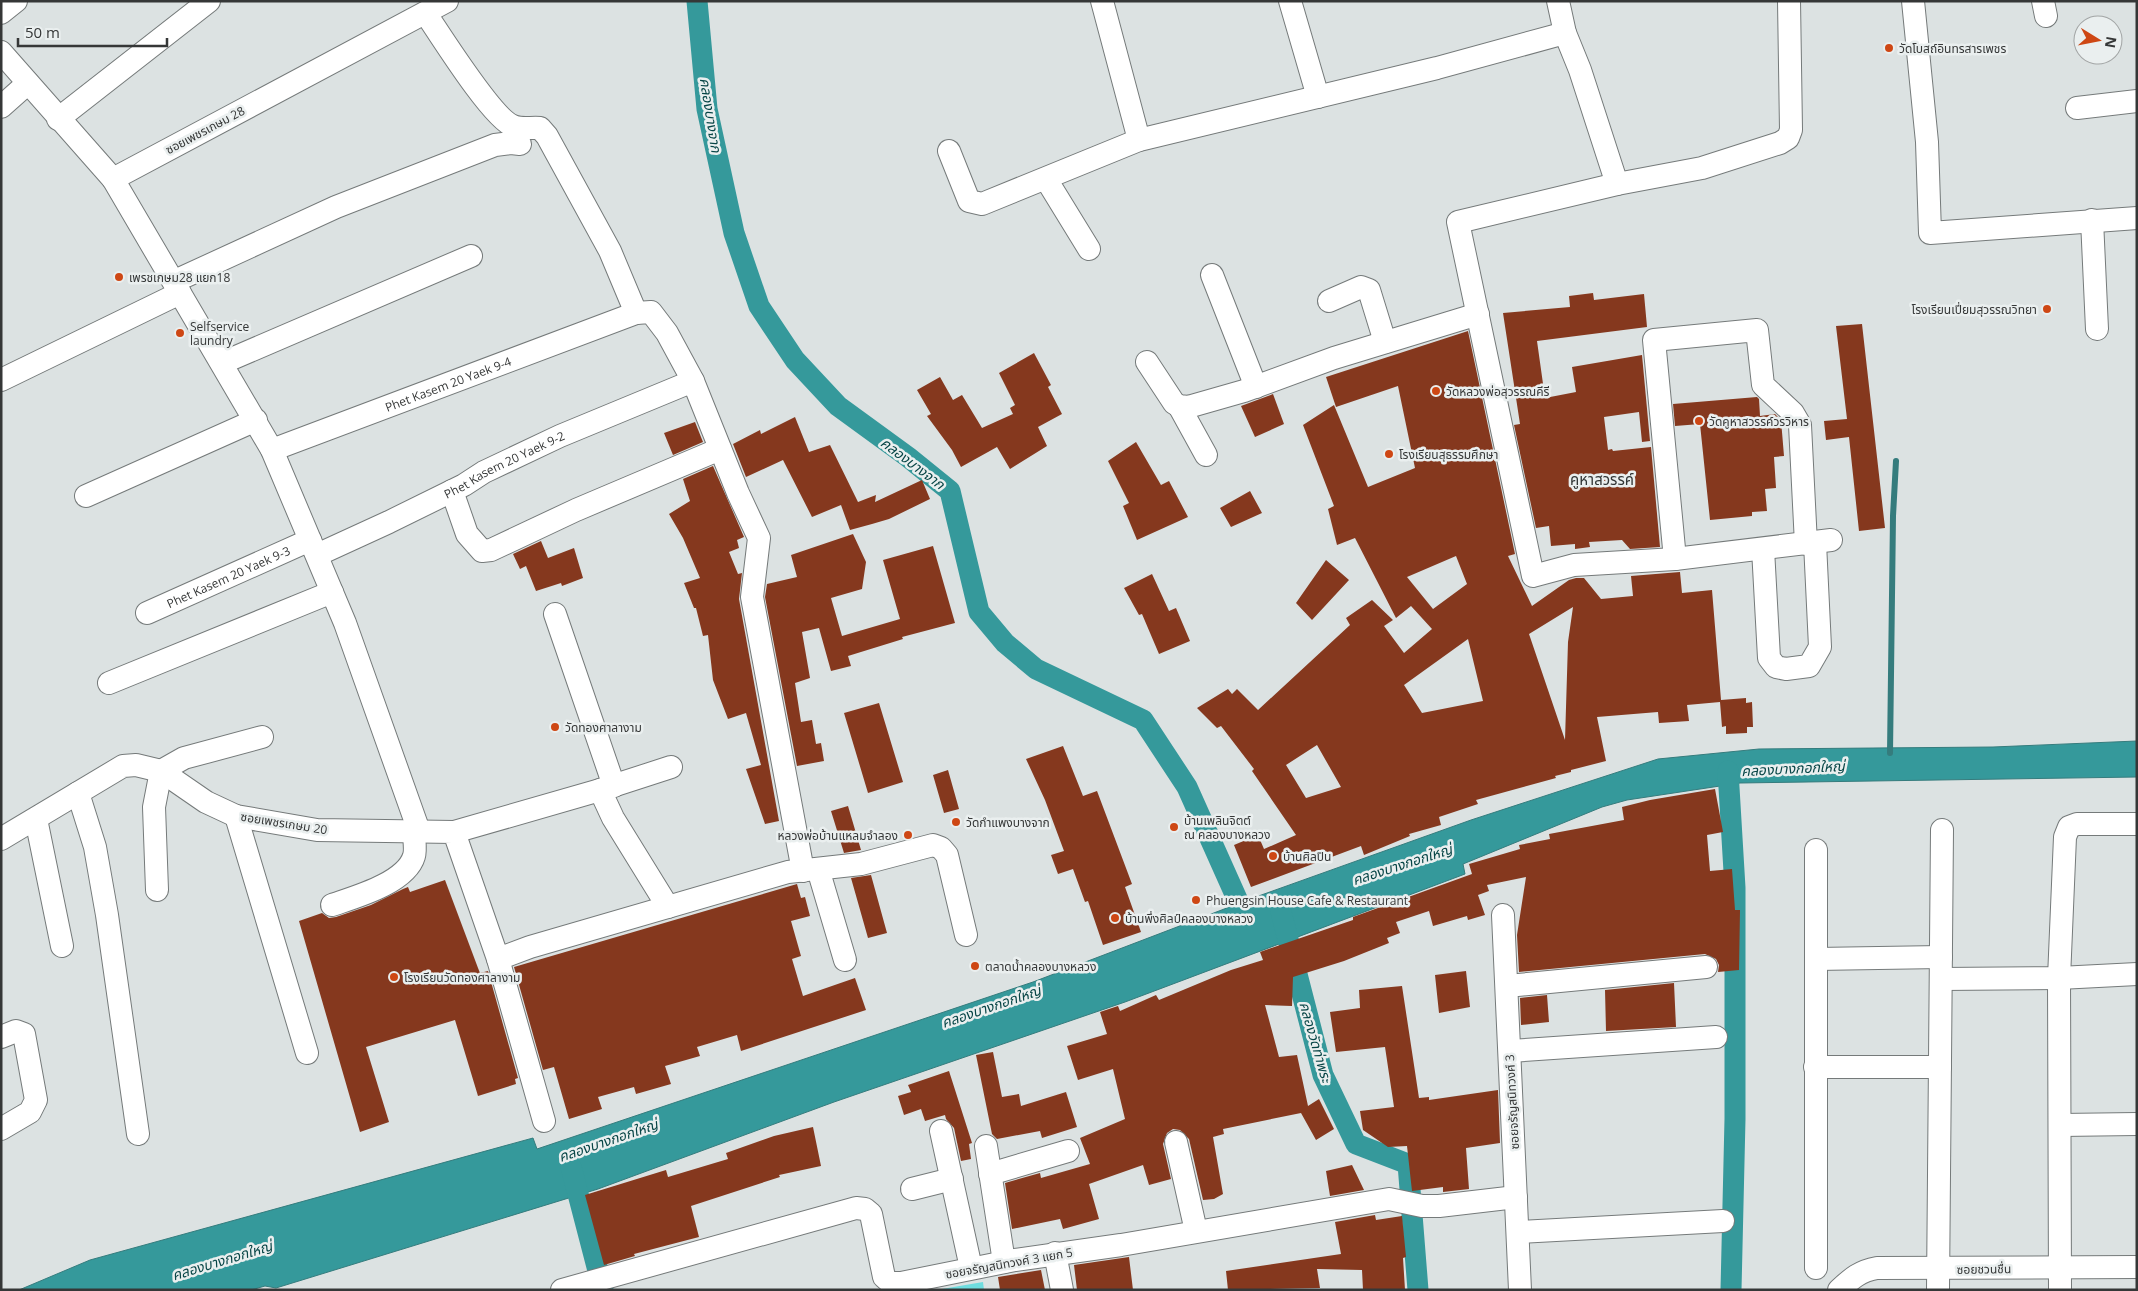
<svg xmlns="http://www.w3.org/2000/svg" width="2138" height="1291" font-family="'Open Sans','Noto Sans Thai',sans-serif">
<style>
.green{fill:#6fdddf}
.water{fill:#35999b;stroke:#357c7d}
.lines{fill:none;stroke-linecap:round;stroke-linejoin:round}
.stream{stroke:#357c7d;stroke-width:6}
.canal{stroke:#35999b;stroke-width:21}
.building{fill:#85381e;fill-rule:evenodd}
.minor-casing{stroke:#757a7a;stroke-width:24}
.minor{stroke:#fff;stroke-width:22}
.poi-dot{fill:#ce4714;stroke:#eaefef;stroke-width:2}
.labels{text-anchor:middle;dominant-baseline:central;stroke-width:5;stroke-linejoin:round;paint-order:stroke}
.poi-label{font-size:12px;fill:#353737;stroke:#eaefef;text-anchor:start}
.street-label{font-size:12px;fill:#353737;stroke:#eaefef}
.water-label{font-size:14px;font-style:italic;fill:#074546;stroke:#eaefef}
.quarter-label{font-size:15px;fill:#313535;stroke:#eaefef}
</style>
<rect width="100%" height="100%" fill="#dce2e2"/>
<path class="green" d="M983,1282L984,1290H936Z"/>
<path class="water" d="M2137,741V777L1740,783L1627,800L1602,807L1463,864L1465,874L1125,1002L834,1102L598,1189L276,1288L265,1286L251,1290H19L90,1260L533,1138L537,1149L1033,982L1253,898L1471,820L1658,759L1759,749L1993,747Z"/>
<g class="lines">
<path class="stream" d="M1890,753L1893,516L1896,461"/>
<path class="canal" d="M697,1L707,109L734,233L759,306L795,360L838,406L908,457L950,491L979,612L1005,643L1036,669L1143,720L1187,787L1246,919
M1728,771L1735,888V1119L1731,1290
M1281,912L1323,1075L1356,1144L1408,1164L1418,1290
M571,1167L603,1290"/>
</g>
<path class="building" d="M1593,293L1594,300L1644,294L1647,327L1537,341L1545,398L1576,392L1572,367L1642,355L1650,441L1642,442L1639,412L1604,417L1608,450L1612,449L1613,451L1651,447L1660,547L1630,549L1622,540L1589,542L1590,547L1575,549V544L1551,546L1549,526L1536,528L1514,425L1520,424L1503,313L1570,307L1569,296Z
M1862,324L1885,528L1859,531L1849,437L1826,440L1824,421L1847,419L1836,326Z
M1468,331L1515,554L1508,556L1532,606L1569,580L1576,578H1584L1601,599L1633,596L1631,576L1680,572L1682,593L1712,590L1721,700L1746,698V703L1752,702L1753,727H1747V733L1726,734V726L1722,727L1720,702L1687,705L1689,721L1659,723L1658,712L1597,717L1606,761L1571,770V772L1555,776L1556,778L1476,800L1478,804L1439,817L1441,825L1409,834L1410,836L1364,855L1361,846L1251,887L1234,845L1258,835L1264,849L1296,835L1252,771L1254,769L1221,726L1217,728L1197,708L1228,689L1232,694L1237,689L1258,710L1350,625L1346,618L1372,600L1393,620L1384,626L1404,653L1432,629L1411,606L1396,618L1355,538L1337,545L1328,509L1334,506L1303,425L1334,405L1368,487L1415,468L1398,386L1336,407L1326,377ZM1456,556L1467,584L1433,609L1407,577ZM1573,607L1568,642L1565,740L1529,634ZM1468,639L1483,701L1422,713L1404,685ZM1317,745L1341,787L1306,798L1286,765Z
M1034,353L1051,385L1048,387L1062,414L1038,427L1047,446L1010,469L997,447L961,467L952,450L927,416L931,414L917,390L940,377L953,400L962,395L982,428L1013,414L1010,408L1015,405L999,373Z
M1273,394L1284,424L1255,437L1241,406Z
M1757,397L1759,399L1760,416L1775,414L1781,420L1784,456L1774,457L1776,488L1765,489L1767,511L1752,512V516L1710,520L1700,424L1675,426L1673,404Z
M795,417L809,452L830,445L858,502L876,495L875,502L922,480L930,499L889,519L872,524V522V524L850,530L841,505L812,517L783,460L746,477L733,444L760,430L761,434Z
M695,422L703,442L673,455L664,433Z
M1136,442L1161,485L1169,481L1188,517L1137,540L1123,506L1129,503L1108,461Z
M713,466L744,537L737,540L739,548L729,552L738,574L742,573L739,599L779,821L765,824L746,769L761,765L746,713L728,719L713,680L708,635L703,636L696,608H694L684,583L700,578L683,538L669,514L690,501L683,479Z
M1250,491L1262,513L1231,527L1220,508Z
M853,534L866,562L862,589L831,598L842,636L900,619L883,560L933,546L955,623L902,637L903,639L848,656L851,666L831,671L819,628L802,632L810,678L795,683L801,722L812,720L816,744L821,743L824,761L797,766L765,597L767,584L797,577L791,555Z
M541,541L548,558L574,548L583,578L562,586L561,583L536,591L526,566L520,569L513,554Z
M1326,560L1349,580L1312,620L1296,603Z
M1152,574L1169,611L1176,608L1190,641L1159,654L1142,614L1139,615L1124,588Z
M879,703L903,782L868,793L844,713Z
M1063,746L1083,796L1097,791L1132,884L1125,887L1141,932L1103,945L1088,901L1085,902L1073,869L1058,874L1051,855L1064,851L1045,800L1026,759Z
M948,770L959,809L944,813L933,775Z
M1715,789L1723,832L1707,835L1710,871L1732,869L1735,910H1740L1739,970L1718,972L1719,965L1716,959L1705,954L1519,972L1517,935L1526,877L1487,885L1489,891L1478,895L1485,915L1468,920L1467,916L1433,926L1429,911L1396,922L1400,933L1387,938L1389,943L1344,961L1293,977L1292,1006L1265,1005L1279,1057L1297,1055L1308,1106L1319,1099L1334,1129L1316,1140L1301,1113L1223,1129L1224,1134L1213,1137L1223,1194L1214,1199L1203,1200L1189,1139L1180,1130L1173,1129L1167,1133L1163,1144L1171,1179L1149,1185L1143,1165L1089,1184L1099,1219L1063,1229L1060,1219L1012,1229L1005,1183L1040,1173L1041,1178L1090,1164L1080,1138L1125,1119L1113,1069L1078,1080L1067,1046L1107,1034L1100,1012L1118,1006L1120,1011L1156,995L1159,1000L1231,970L1263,960L1260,952L1353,920V917L1472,874L1469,864L1520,849L1519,845L1550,839L1549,834L1624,820L1622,807L1650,800Z
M848,806L861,850L844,853L831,811Z
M871,875L887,933L868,938L851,878Z
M445,880L478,968L480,973L488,971L518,1078L515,1079L516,1084L478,1096L455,1020L366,1047L389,1122L360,1132L299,921L322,913L329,918L336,917L371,905L403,889L408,887L410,892Z
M797,884L801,898L805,897L810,916L791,921L801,956L792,959L803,996L855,978L866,1010L741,1051L737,1035L697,1047L700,1056L665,1066L671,1084L636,1094L634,1087L598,1097L602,1109L569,1119L554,1067L543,1070L514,967Z
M1466,971L1470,1007L1439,1013L1435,975Z
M1674,983L1676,1027L1606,1031L1605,990Z
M1402,986L1419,1098L1429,1097V1100L1498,1090L1500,1143L1466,1148L1469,1189L1443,1192V1187L1412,1191L1407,1146L1388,1147L1363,1130L1360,1111L1394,1107L1385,1047L1336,1052L1330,1012L1360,1008L1359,990Z
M1547,995L1549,1022L1521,1025L1520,998Z
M993,1052L1002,1097L1019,1094L1021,1106L1066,1092L1077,1127L1042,1138L1040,1131L997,1139L992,1134L976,1055Z
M949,1071L972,1143L969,1144L971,1159L961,1161L954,1128L946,1119L945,1115L925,1121L921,1109L904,1115L898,1096L911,1092L908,1085Z
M813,1127L821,1166L779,1175L780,1177L691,1206L699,1237L634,1254L635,1256L604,1265L585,1195L666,1170L668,1177L728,1159L726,1153L774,1136Z
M1352,1165L1364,1190L1330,1196L1326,1171Z
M1375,1215L1376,1220L1402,1216L1406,1257L1403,1258L1405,1290H1363L1362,1270L1317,1269L1320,1288L1228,1290L1226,1271L1341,1254L1335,1222Z
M1129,1257L1133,1290H1077L1074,1265Z
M1041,1270L1045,1290H1000L998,1277Z"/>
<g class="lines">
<defs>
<g id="minor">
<path d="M1102,1L1139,140"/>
<path d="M1290,1L1318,97"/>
<path d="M1558,1L1565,33L1580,70L1617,184"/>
<path d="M1789,1L1791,130L1788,138L1780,143L1702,168L1617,184L1458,222L1533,576L1574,565L1675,559L1831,540"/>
<path d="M1913,1L1927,142L1930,233L2137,218"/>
<path d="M2043,1L2046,16"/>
<path d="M1,13L16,1"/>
<path d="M426,14C441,36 492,118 513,126C522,130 531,127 540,128L547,136L610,251L636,313"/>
<path d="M1,52L113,179L447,1"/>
<path d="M1,107L28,83"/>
<path d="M2077,108L2137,101"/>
<path d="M58,119L209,1"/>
<path d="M949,151L969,201L982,204L1139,140L1437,68L1565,33"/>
<path d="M113,179L272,450L345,623L419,831"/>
<path d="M1046,179L1089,249"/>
<path d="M2092,220L2097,329"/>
<path d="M1212,275L1256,387"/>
<path d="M175,281L336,207L495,145L511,143L520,144"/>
<path d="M1329,301L1361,287L1369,290L1385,342"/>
<path d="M1147,362L1174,403L1179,406L1188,407L1244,391L1334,358L1478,314"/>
<path d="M222,363L471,256"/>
<path d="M1,380L180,293"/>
<path d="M1179,406L1206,455"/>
<path id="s1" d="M272,450L636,313L651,312L667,333L693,381L738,493L759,538L752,597L803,871"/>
<path d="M452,491L467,534L482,551L491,550L576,510L720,449"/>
<path d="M86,496L256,420"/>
<path d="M1763,549L1769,658L1776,667L1786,669L1809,666L1820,647L1815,543"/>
<path id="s2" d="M317,555L389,522L464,485L484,472L560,436L693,381"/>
<path d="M1675,559L1654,340L1757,330L1763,385L1793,413L1800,425L1806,544"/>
<path id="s3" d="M147,613L310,540"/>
<path d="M555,614L614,786"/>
<path d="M109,683L332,592"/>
<path d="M600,790L613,818L668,907"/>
<path d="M78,793L95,847L107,915L138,1134"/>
<path d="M236,816L307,1053"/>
<path d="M36,819L62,946"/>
<path d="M454,832L600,790L671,767"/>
<path d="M1,839L123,766L136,765L161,771L206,802L236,816L317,830L454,832L498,959L530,947L788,872L861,864L933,845L941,848L947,855L966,935"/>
<path d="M1816,850V1268"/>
<path d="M818,869L845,960"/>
<path d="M157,890L154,807L161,771L184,758L262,737"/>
<path d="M332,905C355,897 406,883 414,856C416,850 414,839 414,833"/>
<path d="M1503,915L1520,1290"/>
<path d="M498,959L544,1121"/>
<path d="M1816,959L1941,957"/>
<path d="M1941,979L2059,978L2137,974"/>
<path d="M1507,986L1706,967"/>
<path d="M1,1037L16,1031L24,1034L36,1100L30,1112L1,1129"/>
<path d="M1510,1051L1716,1037"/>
<path d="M1815,1067H1940"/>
<path d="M2060,1125L2137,1124"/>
<path d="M941,1131L971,1268"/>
<path d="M1176,1142L1196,1231"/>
<path d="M986,1146L1004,1262"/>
<path d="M990,1174L1068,1151"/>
<path d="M912,1189L952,1179"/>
<path d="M1518,1232L1723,1221"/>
<path d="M1055,1253L1062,1290"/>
<path d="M562,1290L856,1208L865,1209L871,1214L884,1277L891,1283H901L1015,1260L1121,1245L1389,1199L1422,1206H1439L1516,1197"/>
<path d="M1839,1290C1852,1278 1860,1271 1877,1268L2137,1267"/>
<path d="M1938,1290L1942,830"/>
<path d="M2060,1290L2059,978L2065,837L2069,827L2077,824H2137"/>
</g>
</defs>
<use href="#minor" class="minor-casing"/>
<use href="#minor" class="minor"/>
</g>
<g class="poi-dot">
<circle cx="1889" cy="48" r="5"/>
<circle cx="119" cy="277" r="5"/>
<circle cx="2047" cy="309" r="5"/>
<circle cx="180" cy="333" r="5"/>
<circle cx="1436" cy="391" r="5"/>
<circle cx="1699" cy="421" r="5"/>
<circle cx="1389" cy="454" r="5"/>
<circle cx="555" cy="727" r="5"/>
<circle cx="956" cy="822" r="5"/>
<circle cx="1174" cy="827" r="5"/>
<circle cx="908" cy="835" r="5"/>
<circle cx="1273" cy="856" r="5"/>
<circle cx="1196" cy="900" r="5"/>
<circle cx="1115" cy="918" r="5"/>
<circle cx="975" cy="966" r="5"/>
<circle cx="394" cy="977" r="5"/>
</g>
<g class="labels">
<g class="poi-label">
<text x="1899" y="48">วัดโบสถ์อินทรสารเพชร</text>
<text x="129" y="277">เพรชเกษม28 แยก18</text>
<text x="2037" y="309" text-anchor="end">โรงเรียนเปี่ยมสุวรรณวิทยา</text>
<text x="190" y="326">Selfservice<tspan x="190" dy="14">laundry</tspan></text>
<text x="1446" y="391">วัดหลวงพ่อสุวรรณคีรี</text>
<text x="1709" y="421">วัดคูหาสวรรค์วรวิหาร</text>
<text x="1399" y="454">โรงเรียนสุธรรมศึกษา</text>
<text x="565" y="727">วัดทองศาลางาม</text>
<text x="1184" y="820">บ้านเพลินจิตต์<tspan x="1184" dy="14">ณ คลองบางหลวง</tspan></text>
<text x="966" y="822">วัดกำแพงบางจาก</text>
<text x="898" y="835" text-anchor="end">หลวงพ่อบ้านแหลมจำลอง</text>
<text x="1283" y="856">บ้านศิลปิน</text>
<text x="1206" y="900">Phuengsin House Cafe &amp; Restaurant</text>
<text x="1125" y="918">บ้านพึ่งศิลป์คลองบางหลวง</text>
<text x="985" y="966">ตลาดน้ำคลองบางหลวง</text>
<text x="404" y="977">โรงเรียนวัดทองศาลางาม</text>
</g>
<g class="street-label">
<text transform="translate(205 130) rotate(-28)">ซอยเพชรเกษม 28</text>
<text stroke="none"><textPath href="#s1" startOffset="188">Phet Kasem 20 Yaek 9-4</textPath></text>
<text stroke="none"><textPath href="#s2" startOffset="208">Phet Kasem 20 Yaek 9-2</textPath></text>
<text stroke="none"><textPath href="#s3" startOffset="89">Phet Kasem 20 Yaek 9-3</textPath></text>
<text transform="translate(284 823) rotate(9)">ซอยเพชรเกษม 20</text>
<text transform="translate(1512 1102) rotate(-93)">ซอยจรัญสนิทวงศ์ 3</text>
<text transform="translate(1009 1263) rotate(-10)">ซอยจรัญสนิทวงศ์ 3 แยก 5</text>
<text transform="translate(1984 1269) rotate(-1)">ซอยชวนชื่น</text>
</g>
<g class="water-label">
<text transform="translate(711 115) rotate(81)">คลองบางจาก</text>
<text transform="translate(913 463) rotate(37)">คลองบางจาก</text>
<text transform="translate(1793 768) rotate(-3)">คลองบางกอกใหญ่</text>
<text transform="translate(1402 864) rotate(-18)">คลองบางกอกใหญ่</text>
<text transform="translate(991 1006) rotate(-19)">คลองบางกอกใหญ่</text>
<text transform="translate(1316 1042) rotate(74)">คลองวัดท่าพระ</text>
<text transform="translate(608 1140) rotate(-19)">คลองบางกอกใหญ่</text>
<text transform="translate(222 1260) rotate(-17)">คลองบางกอกใหญ่</text>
</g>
<g class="quarter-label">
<text x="1602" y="479">คูหาสวรรค์</text>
</g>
</g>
<rect width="2138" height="1291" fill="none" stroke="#353737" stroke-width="5"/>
<g transform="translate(2098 40) rotate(100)"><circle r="24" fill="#eaefef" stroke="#a2a5a5"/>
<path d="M0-4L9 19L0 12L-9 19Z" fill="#ce4714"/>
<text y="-8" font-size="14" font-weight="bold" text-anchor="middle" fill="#353737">N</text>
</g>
<path d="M18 38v8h149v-8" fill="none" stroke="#353737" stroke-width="2.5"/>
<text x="25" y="38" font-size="15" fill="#353737" stroke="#eaefef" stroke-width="4" paint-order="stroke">50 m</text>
</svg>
